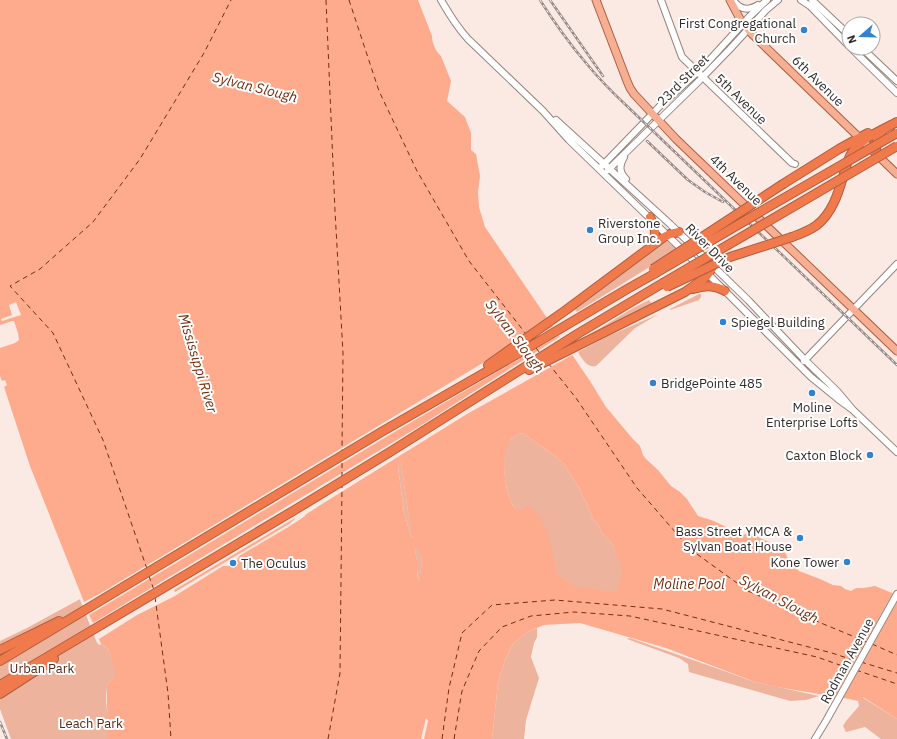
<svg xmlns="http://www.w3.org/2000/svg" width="897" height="739" font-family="'IBM Plex Sans',sans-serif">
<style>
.green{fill:#edb39d}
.water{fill:#feab8d;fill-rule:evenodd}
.pier{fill:#fbe9e3;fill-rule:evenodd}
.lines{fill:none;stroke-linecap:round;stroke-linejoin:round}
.ferry{stroke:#742d0d;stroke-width:1;stroke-dasharray:5 4;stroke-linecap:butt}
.secondary-casing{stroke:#95857f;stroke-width:8}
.primary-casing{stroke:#ae5e40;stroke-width:9}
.highway-casing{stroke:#ae5e40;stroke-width:10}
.secondary{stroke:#fff;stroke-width:6}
.primary{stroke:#f7af94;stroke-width:7}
.highway{stroke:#f17a4c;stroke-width:8}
.rail-casing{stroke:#988b87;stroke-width:2.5}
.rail{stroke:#fff;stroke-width:1;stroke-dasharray:3;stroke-linecap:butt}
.highway-bridge-casing{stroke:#ae5e40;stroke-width:10;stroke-linecap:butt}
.highway-bridge{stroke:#f17a4c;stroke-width:8}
.poi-dot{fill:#3182d1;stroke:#fff;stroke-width:1.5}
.labels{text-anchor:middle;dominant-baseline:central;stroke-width:4;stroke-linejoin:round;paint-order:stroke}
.poi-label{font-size:13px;fill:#322b29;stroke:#fff;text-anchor:end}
.street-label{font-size:13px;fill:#322b29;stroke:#fff}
.park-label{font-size:13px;fill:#5a2713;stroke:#fff}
.water-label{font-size:14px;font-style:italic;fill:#742d0d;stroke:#fff}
</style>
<rect width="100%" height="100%" fill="#fbe9e3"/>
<path class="green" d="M666,240L677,250L577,312L574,308Z
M699,294H701V297L699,300L670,310V309Z
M649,300L652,304L644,309L590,336L589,335L633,308Z
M659,314L635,328L596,366C587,368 582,359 578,352L608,336Z
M519,433L524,434L555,456L563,463L578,486L584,498L593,519L598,524L602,533L614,546L623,563L620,594L556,589L518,513C516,509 513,506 511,502C505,489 501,457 507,444C510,439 515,436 519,433Z
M401,461L408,512L414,538L411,537L404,512L398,467Z
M417,548H420L422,562L419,583C416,572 418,562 415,551Z
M82,598L99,642L108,649L117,673L114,678L108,683C103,703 109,720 115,739H11L0,709V641L27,628Z
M537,628V637L534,643L531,657L539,678L526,720L524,739H492L498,683L505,660L513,644L527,632Z
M630,638L710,666L755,682L819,696L806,700L790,701L689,672L688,664L679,658L627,639Z
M862,697L897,719V739H881L865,727L846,732L843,726L846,721L859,706L858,701Z"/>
<path class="water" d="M0,0H418L432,36C432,43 436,52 441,56L451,81L447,101L465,117L471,133V150L476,154L480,176L478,192L479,207L485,227L590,381L606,407L632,438L640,446L643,455L646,459L658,470L671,486L680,492L687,499L698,516L714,521L726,527L737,536L746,534L756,536L779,547L786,554L790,563L799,571L820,579L833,585L841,586L845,589L851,591L856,588H864L875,586L897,595V719L863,697L858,701L849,699L777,687L755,682L666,648L580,623L544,625L527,632L513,644L505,660L498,683L492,739H424L428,721L426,718L421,739H108L107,705V687L108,683L114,678L116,673L108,649L99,642L29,466L0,379V345L18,338L12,321L0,325ZM519,433L524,434L555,456L563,463L578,486L584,498L593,519L598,524L602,533L614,546L617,557L622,566L620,580L617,591L609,592L586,587H577L557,575C553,553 549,519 528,506L523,508L518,512C516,509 513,506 511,502C505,489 501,457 508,444C510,439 515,436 519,433ZM401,462L408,512L413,538L411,537L404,512L398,467ZM417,548H419L422,562L419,582L417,575V560L415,551Z"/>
<path class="pier" d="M16,302L21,315L2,321L1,319L12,315L9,305Z
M11,321H14L18,333L19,340L15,343L0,348V344L16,337Z
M554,326L560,335L386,437L89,615L93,623L420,426L561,336L574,354L467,414L322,504L305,515V516L290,526L239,556L236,562L234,564L228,566H223L173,597L137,615L99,639L101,644L100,645L97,643L28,467L0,385V376L2,381L5,380L7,385L4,387L30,466L84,602L101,593L496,355L530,340ZM295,518V519L289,524L175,592L174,590Z
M894,591L897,592V602L842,700L834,698Z"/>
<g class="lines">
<path class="ferry" d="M326,0L335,211L343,353L342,451
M349,0L379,91L417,171L469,261L526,334
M536,348L540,353
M548,363L576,398L637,488L690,549L748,591L821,623L867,642
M342,477V461
M147,569L103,440L53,333L10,286L40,269L93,222L140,159L204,53L231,0
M149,576L154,590
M155,597L168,693L171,739
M872,644L897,655
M861,662L897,673
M856,670L897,684
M328,739L340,673L342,485
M442,739L449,688L462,633L492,605L555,600L662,609L832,653L856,661
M454,739L462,691L479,651L502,627L531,616L574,612L630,616L817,657L851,669"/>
<defs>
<path id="secondary" d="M441,0C449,14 457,27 468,39L543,111L569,140L698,265
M661,0L682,57L792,163L795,164
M733,0C740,10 748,11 758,5
M801,0L810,6L849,46
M812,0L849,35
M851,48L897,93
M862,48L897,81
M556,120L670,224L748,300L805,360L837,391L853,410L897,452
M624,157C619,166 619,172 626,179
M601,167L659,107L705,65L749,17L767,0
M608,170L699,81L730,49L766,10L778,0
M705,271L811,377L838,399L853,410
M804,361L897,264
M815,739L826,721L897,594"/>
<path id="primary" d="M596,0L627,81L630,88L634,94L676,139L897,351
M730,0L740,19L752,34L897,174"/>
<path id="highway" d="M876,154C876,143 876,139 883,130
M783,184L839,149L868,133
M650,217C656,229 657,234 651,246
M792,237C800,234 809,231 817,225C832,213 838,194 843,177C846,168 847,159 853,151C864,137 882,130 897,122
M693,289C705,285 714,285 725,291
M488,365L566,310L664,237L670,234L679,232
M529,370L685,292L706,277L713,267
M0,650L59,621
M0,661L383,431L526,349L629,288L654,274
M0,685L293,511L390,452L579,333L663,283
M0,694L54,659"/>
</defs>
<use href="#secondary" class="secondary-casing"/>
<use href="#primary" class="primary-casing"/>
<use href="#highway" class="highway-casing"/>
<use href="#secondary" class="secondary"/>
<use href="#primary" class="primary"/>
<use href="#highway" class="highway"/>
<defs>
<path id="rail" d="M540,0C554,22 569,43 586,63C599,79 614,94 629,108L897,365
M550,0L603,76
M647,141L688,180L705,192L723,202
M0,722L7,739"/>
</defs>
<use href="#rail" class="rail-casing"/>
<use href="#rail" class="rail"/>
<defs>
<path id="highway-bridge" d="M653,269L783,184
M654,274L765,209L897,133
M663,283L897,146
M667,287L730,257L792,237"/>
</defs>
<use href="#highway-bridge" class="highway-bridge-casing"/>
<use href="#highway-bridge" class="highway-bridge"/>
</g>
<g class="poi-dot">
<circle cx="804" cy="30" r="4"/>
<circle cx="590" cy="230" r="4"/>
<circle cx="723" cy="322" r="4"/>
<circle cx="653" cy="383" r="4"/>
<circle cx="812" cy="393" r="4"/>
<circle cx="870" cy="455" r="4"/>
<circle cx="800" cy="538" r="4"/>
<circle cx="847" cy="562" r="4"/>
<circle cx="233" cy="563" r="4"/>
</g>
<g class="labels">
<g class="poi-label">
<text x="796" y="23">First Congregational<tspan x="796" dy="15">Church</tspan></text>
<text x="598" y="223" text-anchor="start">Riverstone<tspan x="598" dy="15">Group Inc.</tspan></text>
<text x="731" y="322" text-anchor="start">Spiegel Building</text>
<text x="661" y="383" text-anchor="start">BridgePointe 485</text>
<text x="812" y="407" text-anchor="middle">Moline<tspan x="812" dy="15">Enterprise Lofts</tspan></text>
<text x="862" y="455">Caxton Block</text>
<text x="792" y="531">Bass Street YMCA &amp;<tspan x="792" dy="15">Sylvan Boat House</tspan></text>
<text x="839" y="562">Kone Tower</text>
<text x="241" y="563" text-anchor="start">The Oculus</text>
</g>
<g class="street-label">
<text transform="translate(683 80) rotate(-45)">23rd Street</text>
<text transform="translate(818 81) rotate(44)">6th Avenue</text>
<text transform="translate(741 99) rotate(44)">5th Avenue</text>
<text transform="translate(736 180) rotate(44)">4th Avenue</text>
<text transform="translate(710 248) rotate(45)">River Drive</text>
<text transform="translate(847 661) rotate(-61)">Rodman Avenue</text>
</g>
<g class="park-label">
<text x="42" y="668">Urban Park</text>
<text x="91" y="723">Leach Park</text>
</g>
<g class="water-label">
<text transform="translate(255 87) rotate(14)">Sylvan Slough</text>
<text transform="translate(515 336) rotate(53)">Sylvan Slough</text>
<text transform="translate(198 363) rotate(73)">Mississippi River</text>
<text x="689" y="584">Moline Pool</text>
<text transform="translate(779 599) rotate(28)">Sylvan Slough</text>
</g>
</g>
<g transform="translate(861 36) rotate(250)"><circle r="19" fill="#ffffff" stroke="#adaaa9"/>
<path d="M0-3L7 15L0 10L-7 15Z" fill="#3182d1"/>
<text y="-6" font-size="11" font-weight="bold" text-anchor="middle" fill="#322b29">N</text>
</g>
</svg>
